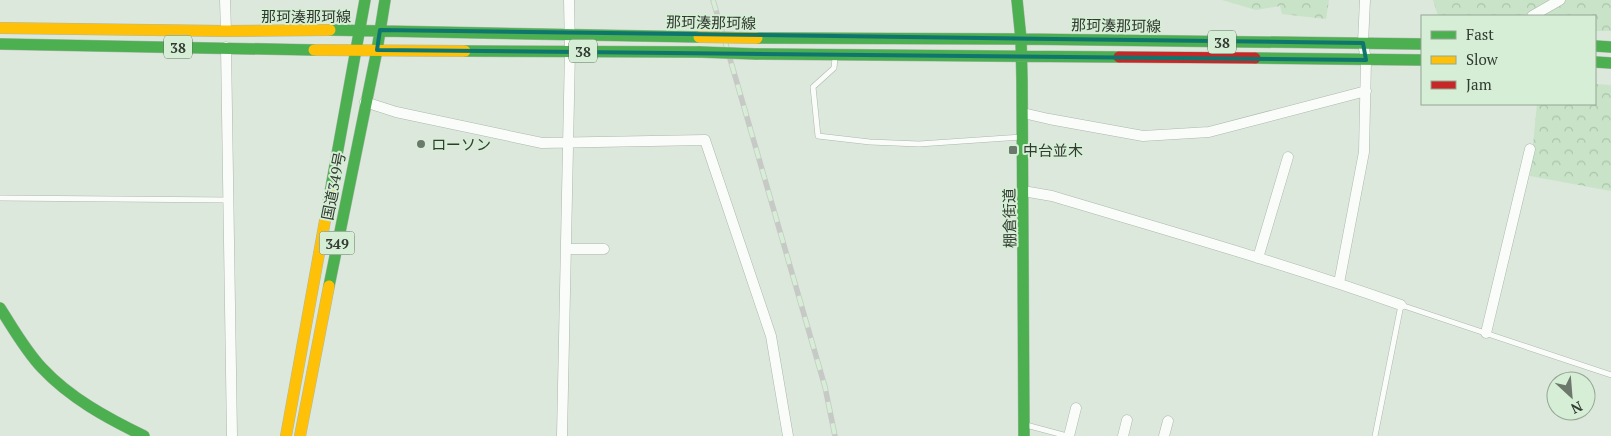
<svg xmlns="http://www.w3.org/2000/svg" width="1611" height="436" font-family="'PT Serif','Noto Sans JP',serif">
<style>
.forest{fill:url(#forest-crowns)}
.lines{fill:none;stroke-linecap:round;stroke-linejoin:round}
.lane-casing{stroke:#adb7ad;stroke-width:6}
.street-casing{stroke:#adb7ad;stroke-width:11}
.fast-casing{stroke:#adb7ad;stroke-width:12}
.slow-casing{stroke:#adb7ad;stroke-width:12}
.jam-casing{stroke:#adb7ad;stroke-width:12}
.lane{stroke:#fafcfa;stroke-width:5}
.street{stroke:#fafcfa;stroke-width:10}
.fast{stroke:#4caf50;stroke-width:11}
.slow{stroke:#ffc107;stroke-width:11}
.jam{stroke:#c62828;stroke-width:11}
.rail-casing{stroke:#c6c9c6;stroke-width:5.5}
.rail{stroke:#d6eed5;stroke-width:4;stroke-dasharray:11;stroke-linecap:butt}
.fast-bridge-casing{stroke:#adb7ad;stroke-width:12;stroke-linecap:butt}
.slow-bridge-casing{stroke:#adb7ad;stroke-width:12;stroke-linecap:butt}
.fast-bridge{stroke:#4caf50;stroke-width:11}
.slow-bridge{stroke:#ffc107;stroke-width:11}
.marked{fill:none;stroke:#0f766e;stroke-width:4;stroke-linejoin:round}
.poi-dot{fill:#6d786d;stroke:#d6eed5;stroke-width:2}
.labels{text-anchor:middle;dominant-baseline:central;stroke-width:4;stroke-linejoin:round;paint-order:stroke}
.shield{fill:#d6eed5;stroke:#637163;stroke-width:1}
.shield-label{font-size:14px;font-weight:bold;fill:#323b32}
.street-label{font-size:15px;fill:#323b32;stroke:#d6eed5}
.poi-label{font-size:15px;fill:#323b32;stroke:#d6eed5;text-anchor:start}
</style>
<defs>
<pattern id="forest-crowns" width="20" height="18" patternUnits="userSpaceOnUse" patternTransform="scale(1.25)"><rect width="20" height="18" fill="#c8e3c7"/><path d="M2 6a3 3 0 1 1 6 0M12 15a3 3 0 1 1 6 0" fill="none" stroke="#acc4ab"/></pattern>
</defs>
<rect width="100%" height="100%" fill="#dbe8db"/>
<path class="forest" d="M1222,0H1329L1326,19L1282,14L1280,6L1256,10Z
M1433,0H1611V31H1595V16H1438Z
M1595,84L1611,85V191L1530,176L1537,104H1595Z"/>
<g class="lines">
<defs>
<path id="lane" d="M835,58L834,68L813,87L818,136L870,142L919,144L1021,137
M0,198L229,200
M1026,425L1067,436
M1375,436L1401,305L1611,375"/>
<path id="street" d="M225,0L226,31
M1532,16L1560,0
M226,47L232,436
M365,102L396,112L542,143L705,140L771,336L788,436
M1023,113L1049,119L1143,136L1209,132L1366,91
M1023,191L1052,196C1169,231 1286,264 1401,305
M566,249H604
M1258,258L1288,157
M1339,283L1364,152L1366,60L1363,43L1365,0
M1486,333L1530,149
M562,436L570,50L569,0
M1069,436L1076,408
M1123,436L1127,420
M1164,436L1168,421"/>
<path id="fast" d="M1017,0L1021,39L1022,80L1024,436
M330,30L699,37
M757,38L1021,39L1422,44
M0,44L314,50
M1595,46L1611,47
M465,51L700,52
M756,54L1119,57
M1255,58L1422,60
M1595,62L1611,63
M330,193L365,0
M329,286L377,50L385,0
M0,308C13,328 25,350 42,368C70,398 107,418 144,436"/>
<path id="slow" d="M0,28L226,31L330,30
M314,50L465,51
M286,436L330,193
M300,436L329,286"/>
<path id="jam" d="M1119,57L1255,58"/>
</defs>
<use href="#lane" class="lane-casing"/>
<use href="#street" class="street-casing"/>
<use href="#fast" class="fast-casing"/>
<use href="#slow" class="slow-casing"/>
<use href="#jam" class="jam-casing"/>
<use href="#lane" class="lane"/>
<use href="#street" class="street"/>
<use href="#fast" class="fast"/>
<use href="#slow" class="slow"/>
<use href="#jam" class="jam"/>
<defs>
<path id="rail" d="M713,0L825,387L835,436"/>
</defs>
<use href="#rail" class="rail-casing"/>
<use href="#rail" class="rail"/>
<defs>
<path id="fast-bridge" d="M700,52L756,54"/>
<path id="slow-bridge" d="M699,37L757,38"/>
</defs>
<use href="#fast-bridge" class="fast-bridge-casing"/>
<use href="#slow-bridge" class="slow-bridge-casing"/>
<use href="#fast-bridge" class="fast-bridge"/>
<use href="#slow-bridge" class="slow-bridge"/>
</g>
<path class="marked" d="M380,30L1363,43L1366,60L377,50Z"/>
<g class="poi-dot">
<circle cx="421" cy="144" r="5"/>
<rect x="1008" y="145" width="10" height="10" rx="2.5"/>
</g>
<g class="labels">
<g class="shield">
<rect x="1208" y="30.5" width="28" height="23" rx="4"/>
<rect x="164" y="35.5" width="28" height="23" rx="4"/>
<rect x="569" y="39.5" width="28" height="23" rx="4"/>
<rect x="319.5" y="231.5" width="35" height="23" rx="4"/>
</g>
<g class="shield-label">
<text x="1222" y="42">38</text>
<text x="178" y="47">38</text>
<text x="583" y="51">38</text>
<text x="337" y="243">349</text>
</g>
<g class="street-label">
<text x="306" y="16">那珂湊那珂線</text>
<text transform="translate(711 22) rotate(1)">那珂湊那珂線</text>
<text transform="translate(1116 25) rotate(1)">那珂湊那珂線</text>
<text transform="translate(333 186) rotate(-79)">国道349号</text>
<text transform="translate(1009 218) rotate(-91)">棚倉街道</text>
</g>
<g class="poi-label">
<text x="431" y="144">ローソン</text>
<text x="1023" y="150">中台並木</text>
</g>
</g>
<rect x="1421" y="15" width="175" height="90" fill="#d6eed5" stroke="#94a694"/>
<rect x="1431" y="31" width="25" height="8" fill="#4caf50" stroke="#94a694"/>
<text x="1466" y="40" font-size="15" fill="#323b32">Fast</text>
<rect x="1431" y="56" width="25" height="8" fill="#ffc107" stroke="#94a694"/>
<text x="1466" y="65" font-size="15" fill="#323b32">Slow</text>
<rect x="1431" y="81" width="25" height="8" fill="#c62828" stroke="#94a694"/>
<text x="1466" y="90" font-size="15" fill="#323b32">Jam</text>
<g transform="translate(1571 396) rotate(154)"><circle r="24" fill="#d6eed5" stroke="#94a694"/>
<path d="M0-4L9 19L0 12L-9 19Z" fill="#6d786d"/>
<text y="-8" font-size="14" font-weight="bold" text-anchor="middle" fill="#323b32">N</text>
</g>
</svg>
